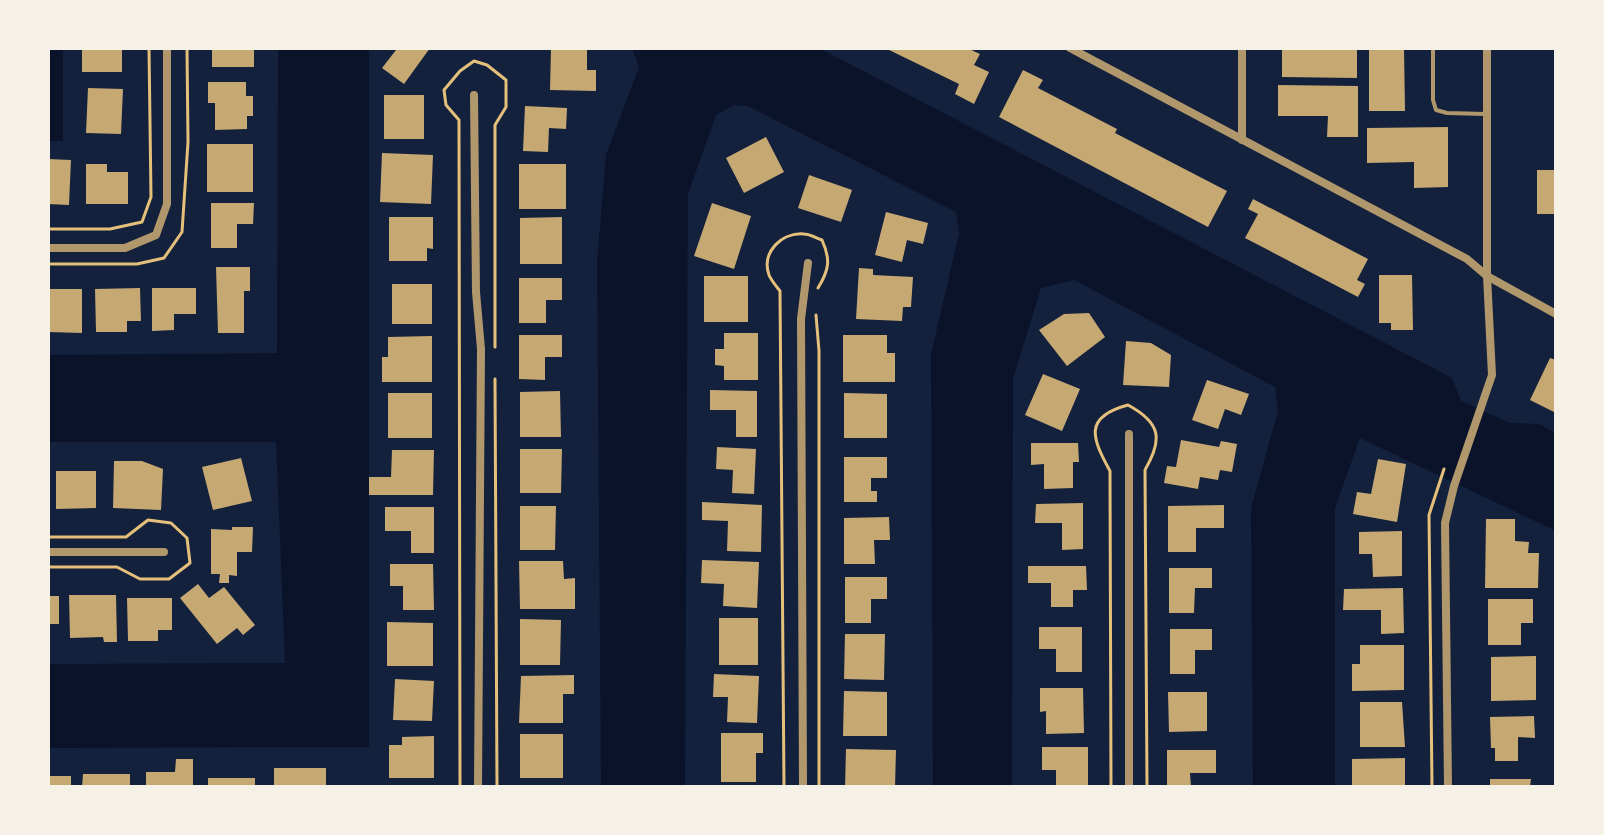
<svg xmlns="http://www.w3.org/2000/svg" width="1604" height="835" font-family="Inter,sans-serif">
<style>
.water{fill:#0b132b}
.building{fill:#c6a872}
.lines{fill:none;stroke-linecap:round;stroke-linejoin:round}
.path{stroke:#e5c07b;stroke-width:3}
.service{stroke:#b1986c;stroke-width:4}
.minor{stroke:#b1986c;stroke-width:8}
</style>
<rect width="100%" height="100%" fill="#14213d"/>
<path class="water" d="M48,48H63V141H48Z
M278,48H369V747L48,748V664L285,663L276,442H48V355L277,353Z
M632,48H819L1452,378L1461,401L1510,423L1539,424L1556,433V531L1360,438L1335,508V787H1253L1251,508L1278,411L1275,387L1074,280L1041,288L1013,379L1012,787H933L931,354L959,234L956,212L748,106L734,105L716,115L688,194L685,787H601L597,262L606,155L639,67Z"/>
<path class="building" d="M82,48H122V72H82Z
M212,48H254V67H212Z
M393,48H430L404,84L382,68L396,50Z
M551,48H587V70H596V91L550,90Z
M885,48H967L980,54L974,65L989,72L974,104L955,94L959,84Z
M1282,48H1357V78L1282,77Z
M1369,48H1404L1405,111H1369Z
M1023,70L1043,80L1038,88L1117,129L1115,133L1227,191L1208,227L999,117Z
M208,82H246V96H253V116H247V129L215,130V103H208Z
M1278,85L1358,86V137H1327L1328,116H1278Z
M88,88L123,89L121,134L86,133Z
M384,95H424V139H384Z
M525,106L567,108L566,129L549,128L548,152L523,151Z
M1448,127V187L1414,188V162L1367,163V128Z
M766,137L784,172L744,193L726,158Z
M207,144H253V192H207Z
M382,153L433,155L431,204L380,202Z
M48,159L71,160L69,205L48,204Z
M86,164H107V172H128V204H86Z
M519,164H566V209H519Z
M1537,170H1556V214H1537Z
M809,175L852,190L841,222L798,208Z
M1253,199L1368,259L1357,280L1365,284L1358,297L1245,238L1258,214L1248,209Z
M211,203H254L253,224H237V248H211Z
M712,203L751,216L734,269L694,256Z
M886,212L928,223L923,244L907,240L902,262L875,255Z
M389,217H433V249L427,248V261H389Z
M562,217V264H520V218Z
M216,267H250V291H244V333H218Z
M859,268L873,269V275L913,277L911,307H903L902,321L856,319Z
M1379,275H1412L1413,330H1391V323H1379Z
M704,276H748V322H704Z
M519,278H562V300H546V323H519Z
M392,284H432V324H392Z
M140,288L141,321H127V332H96L95,289Z
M152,288H196V314H174V330L152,331Z
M48,289H82V333L48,332Z
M1089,313L1105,337L1067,366L1039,330L1064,314Z
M724,333H758V380H724V366L715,365V349H724Z
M519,335H562V357H545V380L519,379Z
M843,335H887V353H895V382H843Z
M432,336V382H382V357H388V337Z
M1126,341L1151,343L1171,355L1169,387L1123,385Z
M1550,358L1556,360V413L1530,400Z
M1043,374L1080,389L1062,431L1025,415Z
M1207,380L1249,394L1241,415L1225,409L1218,429L1192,420Z
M710,390L757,391V437H736V410H710Z
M560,391L561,437H520V392Z
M388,393H432V438H388Z
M844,393L887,394V438H844Z
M1181,440L1219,447L1221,441L1237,444L1232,472L1220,470L1218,480L1200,477L1198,489L1164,483L1167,466L1176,467Z
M1031,443H1078L1079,462H1073V488L1044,489V464L1031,465Z
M717,447L756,449L754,494L732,493L733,470L716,469Z
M520,449H562L561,493H520Z
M392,450H434L433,495H369V477H391Z
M844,457H887V478H871V491H877V502H844Z
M241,458L252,501L213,510L202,467Z
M1378,459L1406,464L1397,522L1353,514L1357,492L1371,494Z
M114,461H142L163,469L161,510L113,508Z
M56,471H96V508L56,509Z
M702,502L762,505L761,552L727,551L728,521L702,520Z
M1083,503V549L1062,550V523H1035L1036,504Z
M1224,505V528H1196V552H1168V506Z
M520,506H556L555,550H520Z
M385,507H434V553H411V531H385Z
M889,517L890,540H874L875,564H844V518Z
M1486,519H1515V541L1529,542L1528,553H1539L1538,588H1485Z
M232,527H253L252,552H237V576L229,575V583H219L220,574H211V529L232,530Z
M1402,531V576L1373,577L1372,554H1359V532Z
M702,560L759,562L757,608L723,606L724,584L701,583Z
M519,561H563L564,579L575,578V609H520Z
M390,564H433L434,610H403V586H390Z
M1028,566H1086L1087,590H1073V607H1051V583H1028Z
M1169,568H1212V588H1195L1194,613H1169Z
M845,577H887V599H871V623H845Z
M198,584L209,598L224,587L255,625L243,635L237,628L217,644L180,598Z
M1403,588L1404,633L1381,634V610H1343L1344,589Z
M69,595H116L117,642H104L103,637L70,638Z
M48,596H59V624H48Z
M127,598H172V630H158V641H128Z
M1488,599H1533V623H1521V645H1488Z
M719,618H758V665H719Z
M520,619L561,620L560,665H520Z
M387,622L433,623V666H387Z
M1039,627H1082V672H1056V649H1039Z
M1170,629H1212V650H1195V674H1170Z
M845,634H885L884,680L844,679Z
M1360,645H1404V690L1352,691V664H1360Z
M1536,656V700L1491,701V657Z
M714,674L759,676L757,723L727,722L728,697H713Z
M574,675V694H563V723H519L521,676Z
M395,679L434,681L432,721L393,720Z
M1040,688H1083L1084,733L1046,734V711L1040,712Z
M844,691L887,692V736H843Z
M1168,692H1207V731L1169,732Z
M1360,702H1402L1405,747H1360Z
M1534,716L1535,738L1518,737V761H1495V748H1491L1490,717Z
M721,733H763V753H756V782H721Z
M520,734H563V778H520Z
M434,736V778H389V745H402V737Z
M1042,747H1088V787H1056V770H1042Z
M846,749L896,750L895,787H845Z
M1167,750H1216V773H1190L1191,787H1167Z
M1405,758V787H1352V759Z
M176,759H193V787H146V772H175Z
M274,768H326V787H274Z
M83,774H130V787H82Z
M48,776H71V787H48Z
M208,778H255V787H208Z
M1490,779H1531L1530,787H1490Z"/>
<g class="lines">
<path class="path" d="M48,229H110L142,222L151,197L149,48
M48,264H137L164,258L182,232L188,142L187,48
M816,315L819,351V787
M495,379L497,787
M48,537H126L148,520L171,523L187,538L190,563L169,579H140L117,567H48
M460,787L459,120L446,105L444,90L460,71L474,61L487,65L506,80V107L495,125V347
M784,787L780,291C776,286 771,280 769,275C761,252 782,232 804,234C810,234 816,238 822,240C831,260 829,270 818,288
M1111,787L1110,471C1092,438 1083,417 1128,405C1161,423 1163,439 1145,470L1147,787
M1432,787L1429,515L1444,469"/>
<path class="service" d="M1433,48V100L1436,110L1447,113L1486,114"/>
<path class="minor" d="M1070,48L1467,259L1487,276L1556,314
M1242,48V140
M474,95L476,292L481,349L478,787
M48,248H125L156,235L167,204V48
M48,552H164
M803,787L801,319L808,263
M1129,787V434
M1448,787L1445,523L1454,486L1492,375L1487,276V48"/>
</g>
<rect width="1604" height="835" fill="none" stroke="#f6f1e7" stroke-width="100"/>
</svg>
